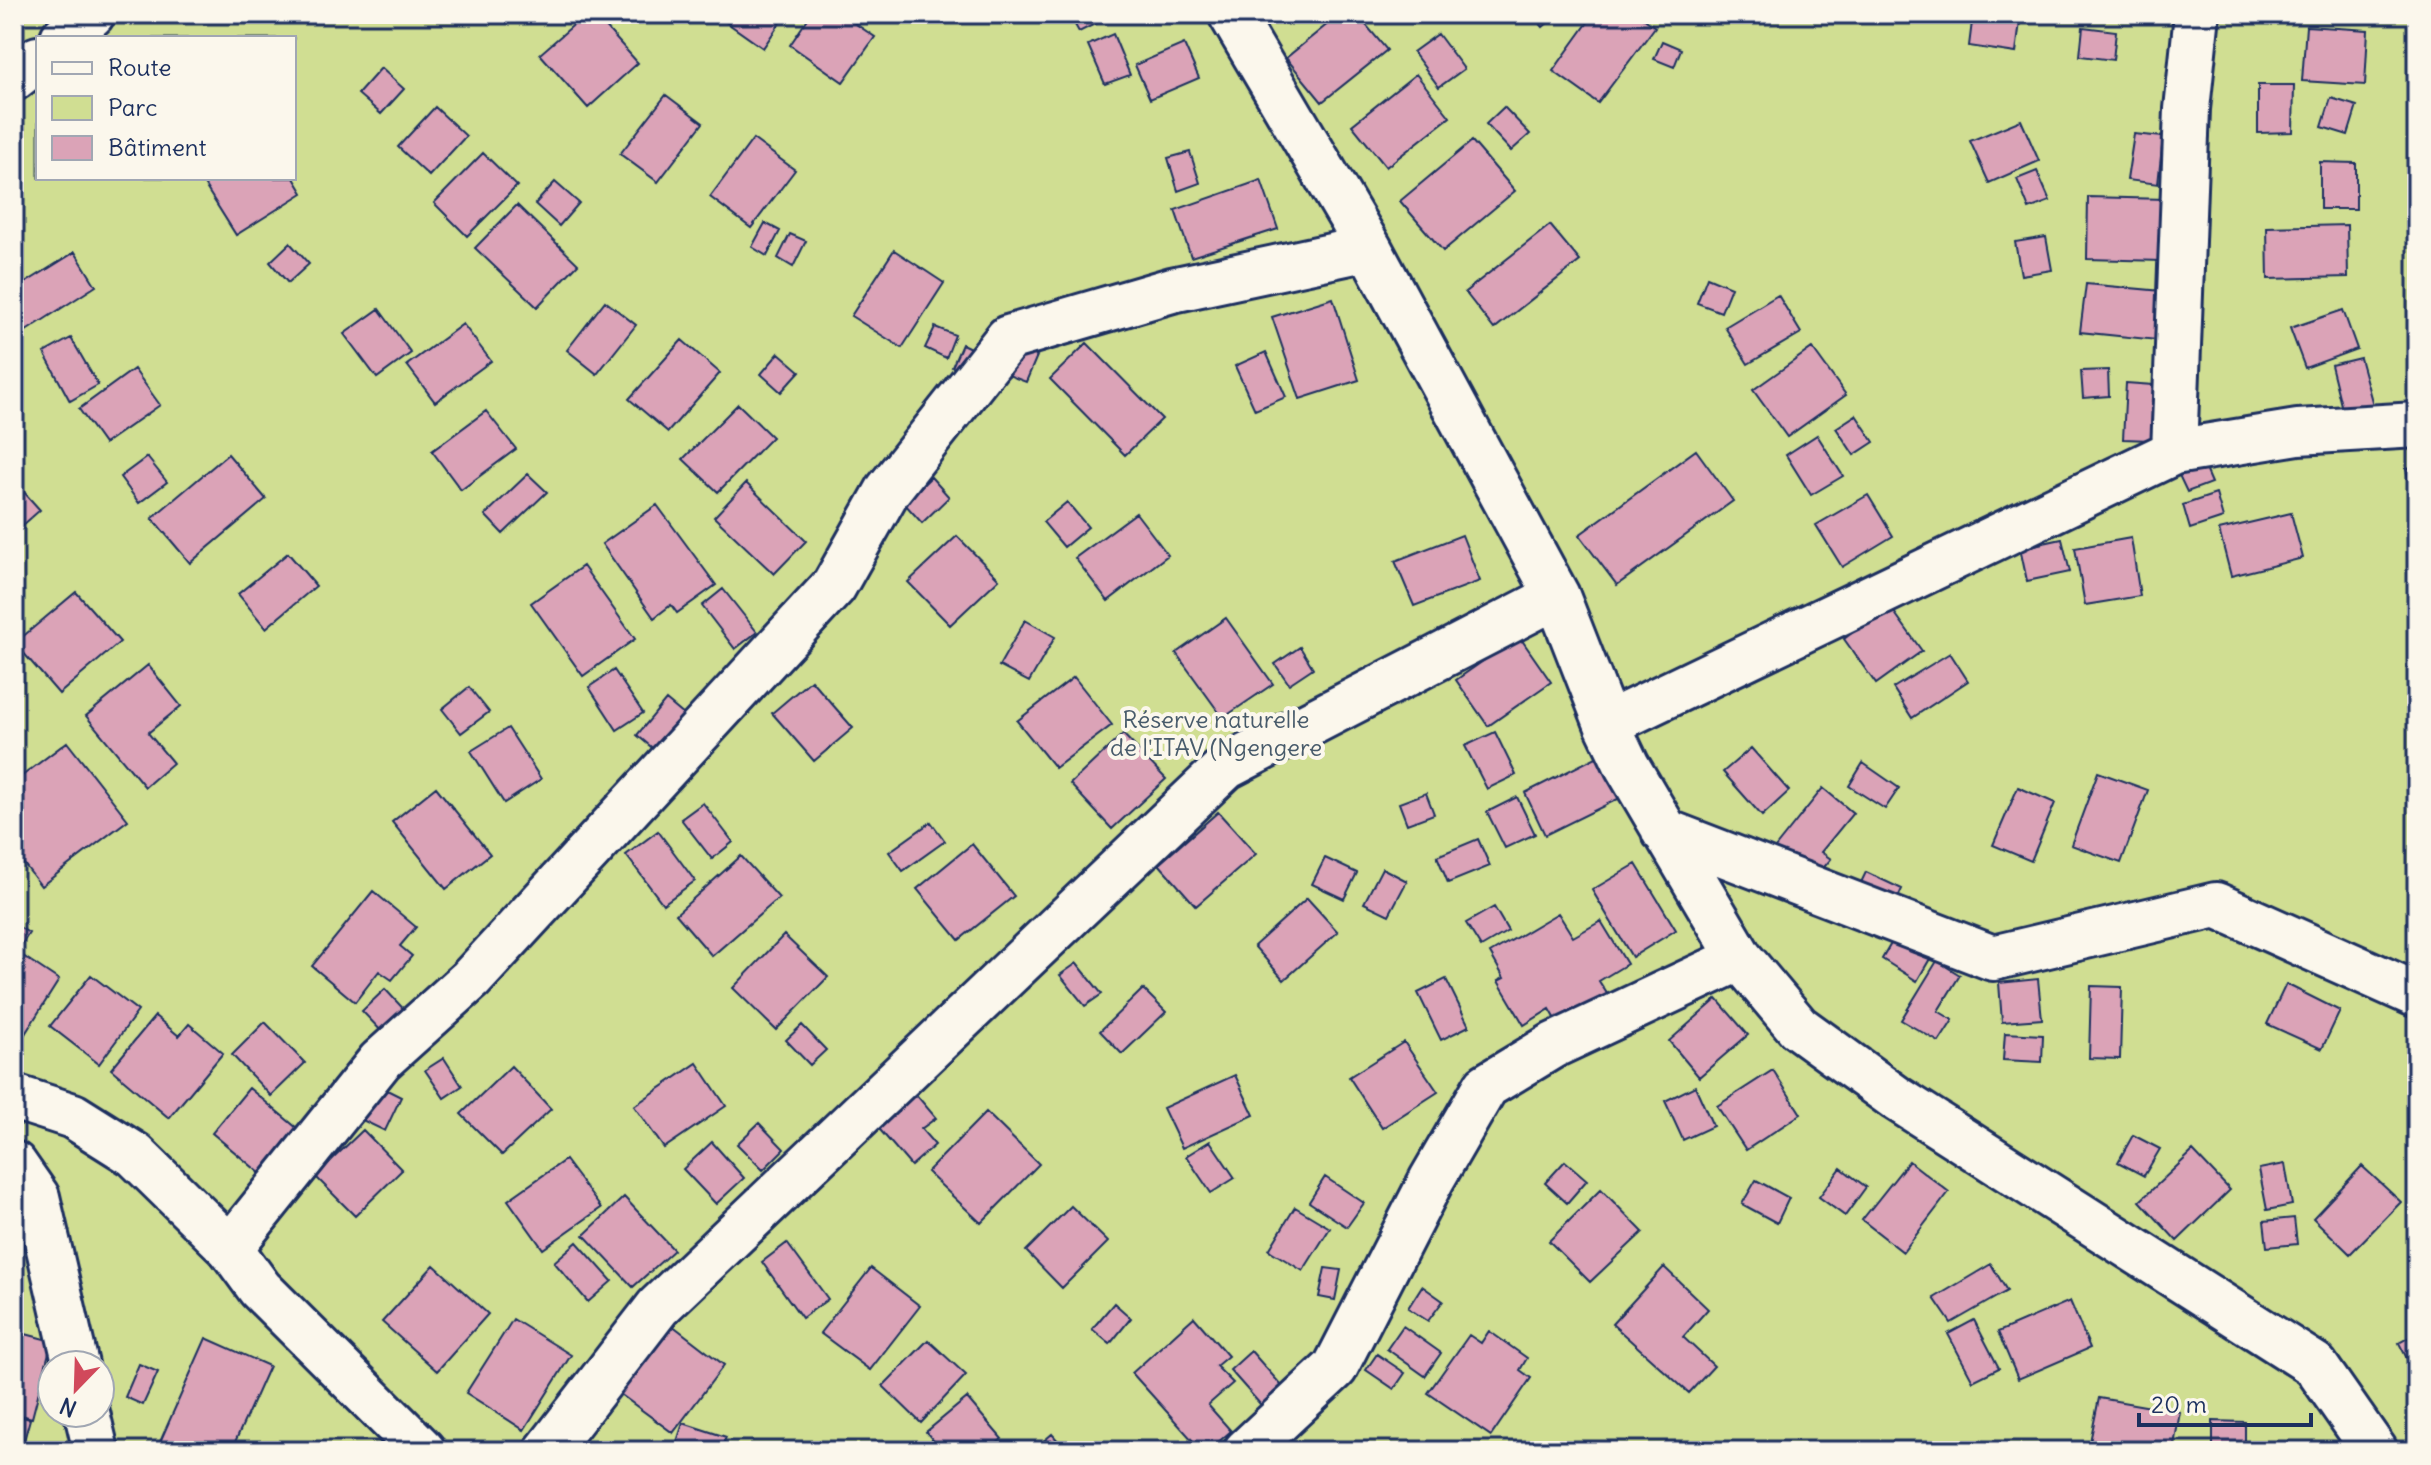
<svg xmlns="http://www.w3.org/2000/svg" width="2431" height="1465" font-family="Delius,sans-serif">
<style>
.green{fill:#d0de92;stroke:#768678;stroke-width:2;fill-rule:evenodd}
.building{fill:#dba3b7;stroke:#1b2f5e;stroke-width:2}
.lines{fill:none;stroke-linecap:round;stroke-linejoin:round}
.street-casing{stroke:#1b2f5e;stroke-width:50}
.secondary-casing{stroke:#1b2f5e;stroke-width:50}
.street{stroke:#fbf7ec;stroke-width:44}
.secondary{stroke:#fbf7ec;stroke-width:44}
.labels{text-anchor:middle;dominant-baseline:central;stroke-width:8;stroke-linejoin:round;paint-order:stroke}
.park-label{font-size:24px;fill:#485b6b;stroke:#fbf7ec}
</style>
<rect width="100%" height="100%" fill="#fbf7ec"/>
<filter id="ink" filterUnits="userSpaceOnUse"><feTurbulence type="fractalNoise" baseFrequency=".0125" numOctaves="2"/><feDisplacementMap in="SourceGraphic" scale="16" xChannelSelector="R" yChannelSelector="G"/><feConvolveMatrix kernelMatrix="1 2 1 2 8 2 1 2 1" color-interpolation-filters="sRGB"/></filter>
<g filter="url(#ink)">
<path class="green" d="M14,14H2417V1451H14ZM38,38H294V178H38ZM52,1365H100V1413H52Z"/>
<path class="building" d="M586,14H594L638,63L588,108L540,54Z
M732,14H786L763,48L726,22Z
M811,14H841L875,37L843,82L790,45Z
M1069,14H1115L1079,32Z
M1340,14H1357L1387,50L1322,102L1286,58Z
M1532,14H1558L1543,27Z
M1594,14H1638L1655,27L1598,103L1553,71Z
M1973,14H2021L2016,53L1969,46Z
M2306,26L2368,30L2365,85L2302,81Z
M2083,27L2116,31L2113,60L2080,56Z
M1113,34L1130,75L1105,84L1088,45Z
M1438,34L1464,69L1439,87L1413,52Z
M1662,41L1681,49L1674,67L1654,59Z
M1184,44L1199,78L1150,99L1135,65Z
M381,68L404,89L381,114L358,94Z
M1416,74L1450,117L1386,167L1352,125Z
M2258,85H2294L2293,132L2258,133Z
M666,95L703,123L658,182L620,154Z
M2331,98L2357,106L2348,135L2322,127Z
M435,107L466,136L429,176L398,147Z
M1504,107L1530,134L1511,151L1486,124Z
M2021,120L2039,161L1989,183L1970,141Z
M2134,134L2163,137L2158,184L2127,180Z
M753,139L795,170L751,228L710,197Z
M1472,141L1515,191L1443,251L1400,201Z
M1190,152L1200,183L1178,191L1168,158Z
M483,153L517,186L467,236L434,203Z
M2320,162L2356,163V209H2320Z
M2037,171L2050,201L2029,209L2017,179Z
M207,178H294L303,193L236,235L202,181Z
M1261,180L1278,229L1191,257L1175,210Z
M555,182L579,203L559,226L535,204Z
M2088,197L2165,199L2163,261L2087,259Z
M517,205L578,264L537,307L475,248Z
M765,223L780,231L767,256L752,247Z
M1550,225L1580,261L1494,329L1465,292Z
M2347,225L2348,277L2268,279L2267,227Z
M790,234L806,241L793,267L778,258Z
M2046,237L2052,270L2021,275L2015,242Z
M290,243L309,264L288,283L270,262Z
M894,250L944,283L902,348L851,316Z
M75,252L96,286L23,333L14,320V290Z
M1707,277L1731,287L1721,312L1697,303Z
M2086,284L2162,291L2157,340L2080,332Z
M1778,295L1801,333L1748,364L1725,327Z
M1333,298L1359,380L1300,399L1272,317Z
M605,301L636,325L597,374L567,350Z
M379,309L411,353L377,378L344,334Z
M2343,310L2357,349L2305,368L2290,328Z
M463,324L491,361L435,402L407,365Z
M935,327L955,335L946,358L925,348Z
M71,338L98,385L70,401L44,353Z
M682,340L720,373L668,432L629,399Z
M1087,343L1162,419L1125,455L1050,379Z
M962,344L981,353L971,375L952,367Z
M1013,347L1037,356L1026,382L1003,373Z
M1812,348L1846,395L1787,437L1753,390Z
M1266,352L1286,397L1255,410L1235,366Z
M779,353L800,371L781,392L761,374Z
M2360,358L2373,405L2343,413L2331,365Z
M134,369L160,405L104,444L79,409Z
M2108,370L2109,396L2083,398L2081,371Z
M2126,383L2153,385L2151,440L2123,439Z
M738,404L772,437L718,492L683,459Z
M486,411L516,449L461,490L432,451Z
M1856,415L1874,442L1854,455L1836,428Z
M1817,435L1843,476L1811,495L1786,455Z
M1696,450L1733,501L1617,585L1579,535Z
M228,454L266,499L190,563L152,518Z
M147,457L167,482L139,503L120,477Z
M2201,460L2211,483L2187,492L2177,471Z
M2417,467V518L2406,469Z
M528,474L547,492L503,534L485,515Z
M931,477L949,497L922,523L904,503Z
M14,481L40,510L14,533Z
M746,483L806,541L774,574L714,517Z
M2216,494L2223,518L2190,529L2183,505Z
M1868,495L1893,536L1842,567L1816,525Z
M1067,502L1088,527L1064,547L1043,522Z
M657,505L716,585L677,613L671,605L654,618L602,544Z
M1136,513L1168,555L1108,601L1075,558Z
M2291,513L2303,558L2231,576L2219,530Z
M1462,535L1480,581L1414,606L1395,561Z
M957,536L999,579L950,625L908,582Z
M2131,538L2140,596L2085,605L2075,548Z
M2062,539L2070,572L2027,581L2020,548Z
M288,553L316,586L266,628L238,594Z
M583,566L635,639L583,676L531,603Z
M723,589L757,632L735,649L702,606Z
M76,592L120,642L59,694L15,643Z
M1889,605L1922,651L1876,684L1844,639Z
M1226,618L1273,684L1223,718L1176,653Z
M1025,620L1055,637L1029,682L999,666Z
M1519,636L1551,682L1488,726L1456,680Z
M1300,647L1313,668L1289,684L1275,664Z
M1950,653L1968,681L1912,718L1893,688Z
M148,665L181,706L148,733L173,763L145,787L86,716Z
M614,670L643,713L617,730L589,687Z
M1074,677L1112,725L1055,768L1017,721Z
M811,680L853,728L814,761L772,713Z
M469,687L489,712L461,733L442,709Z
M666,700L685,716L656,751L637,735Z
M508,728L541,779L504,803L471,751Z
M1495,732L1516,775L1487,789L1465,746Z
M1123,734L1166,779L1112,829L1070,784Z
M67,742L128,820L41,886L14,851V782Z
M1751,748L1789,791L1762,816L1723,772Z
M1598,756L1620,798L1545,835L1525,793Z
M1863,763L1899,788L1885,809L1849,786Z
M2098,772L2148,790L2121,863L2071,845Z
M436,787L490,854L446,889L392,822Z
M2018,787L2055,803L2031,861L1993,845Z
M1823,788L1853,813L1821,852L1831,859L1814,879L1775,848Z
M1426,793L1434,814L1407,824L1399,803Z
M1517,797L1535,834L1505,848L1487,812Z
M703,803L733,842L712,859L681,819Z
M1218,812L1256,854L1196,906L1159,864Z
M931,822L945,841L903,871L889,852Z
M658,831L695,881L663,904L626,855Z
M1478,839L1490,866L1448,883L1437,856Z
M972,844L1014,896L959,940L917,889Z
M741,856L779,898L712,956L676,914Z
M1325,858L1357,873L1344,899L1312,884Z
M1636,864L1676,930L1632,957L1592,890Z
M1382,868L1407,881L1389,915L1364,903Z
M1866,872L1902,889L1891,913L1855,895Z
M373,891L416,927L400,946L412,956L392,980L379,971L355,1002L312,966Z
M1307,898L1338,932L1284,980L1254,946Z
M1494,907L1508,931L1481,947L1466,923Z
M1558,913L1573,937L1601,921L1627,964L1599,981L1611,1000L1562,1030L1550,1009L1524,1025L1498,981L1504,978L1490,953Z
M14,924L29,933L17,952L59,980L23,1037L14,1031Z
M784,935L828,977L776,1030L733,988Z
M1896,935L1931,957L1917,981L1882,959Z
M1937,961L1960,975L1938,1011L1953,1020L1939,1042L1901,1020Z
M1077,963L1102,994L1085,1006L1060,975Z
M91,975L138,1011L99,1064L50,1026Z
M1446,979L1469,1026L1441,1040L1418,993Z
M2038,979L2042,1019L2002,1022L1999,983Z
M2286,984L2340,1011L2322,1049L2267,1024Z
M2091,986L2122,987L2120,1059L2089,1058Z
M385,989L410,1016L387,1037L362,1011Z
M1143,989L1166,1012L1122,1054L1100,1031Z
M1717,999L1748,1035L1699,1077L1669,1041Z
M155,1016L179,1036L189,1024L223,1053L169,1118L111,1069Z
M265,1022L305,1063L271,1096L232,1055Z
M802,1025L826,1050L810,1065L786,1040Z
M2005,1033L2043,1035L2042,1062L2003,1060Z
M1404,1042L1438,1092L1382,1128L1349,1077Z
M444,1058L462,1086L444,1098L425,1070Z
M697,1063L726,1106L664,1148L634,1106Z
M511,1066L551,1109L502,1155L461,1114Z
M1773,1070L1801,1114L1746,1150L1717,1106Z
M1235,1075L1254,1115L1182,1148L1163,1108Z
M373,1083L401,1097L385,1131L356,1117Z
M1695,1086L1713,1126L1683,1140L1665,1101Z
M249,1088L304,1134L267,1179L212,1133Z
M913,1091L936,1118L921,1129L935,1145L911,1166L875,1124Z
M986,1112L1039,1164L981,1223L927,1172Z
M759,1123L784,1149L763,1170L737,1144Z
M363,1130L402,1170L355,1216L315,1176Z
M2133,1135L2160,1149L2144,1176L2118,1162Z
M1210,1141L1235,1178L1211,1193L1186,1156Z
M712,1142L744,1178L716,1204L683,1169Z
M2193,1151L2230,1190L2177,1241L2140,1201Z
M565,1160L601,1208L543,1249L508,1200Z
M1565,1161L1587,1180L1567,1203L1545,1183Z
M1909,1161L1949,1192L1903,1252L1862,1220Z
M2285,1164L2292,1205L2267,1210L2259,1169Z
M2362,1166L2401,1202L2350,1254L2313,1218Z
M1841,1168L1866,1187L1845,1216L1819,1197Z
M1325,1177L1364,1203L1347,1227L1309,1202Z
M1756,1180L1789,1198L1777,1223L1742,1204Z
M1601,1189L1643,1232L1590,1282L1549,1241Z
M624,1197L674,1250L633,1287L584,1235Z
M1071,1206L1108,1242L1062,1288L1026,1251Z
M1295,1207L1330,1228L1303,1271L1269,1250Z
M2294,1218L2297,1244L2267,1247L2264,1221Z
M577,1242L612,1281L588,1302L554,1262Z
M787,1243L828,1299L802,1318L762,1262Z
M1991,1264L2007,1291L1951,1323L1934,1298Z
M434,1265L488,1314L437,1371L382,1322Z
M1664,1267L1708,1309L1683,1337L1714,1366L1689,1393L1612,1324Z
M871,1268L920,1306L870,1370L820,1333Z
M1325,1268L1341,1270L1335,1300L1319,1297Z
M1422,1286L1443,1301L1428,1321L1408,1308Z
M2070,1301L2090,1348L2018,1379L1998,1332Z
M1114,1303L1131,1318L1110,1344L1092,1329Z
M1194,1317L1228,1356L1216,1366L1233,1383L1208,1405L1231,1431L1208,1451H1202L1132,1373Z
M513,1319L571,1355L524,1430L466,1393Z
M1974,1320L1999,1368L1973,1381L1948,1334Z
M672,1325L724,1365L673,1433L620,1394Z
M1403,1326L1441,1353L1425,1376L1387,1349Z
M14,1331L52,1341L32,1418L14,1413Z
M1489,1331L1527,1358L1520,1370L1531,1378L1491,1436L1428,1393L1469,1335L1481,1343Z
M2417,1333V1378L2399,1343Z
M206,1338L269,1366L231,1451H156Z
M928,1340L966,1375L921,1423L883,1386Z
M1251,1351L1289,1394L1268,1413L1230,1370Z
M1377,1354L1405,1373L1394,1389L1366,1370Z
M139,1364L158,1372L143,1405L125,1397Z
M967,1398L1002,1439L988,1451H942L926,1432Z
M2099,1398L2180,1412L2173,1451H2135L2090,1442Z
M14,1415L30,1419L21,1451H14Z
M2213,1421L2245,1422V1451H2213Z
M683,1423L726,1437L721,1451H674Z
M1052,1434L1067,1451H1032Z"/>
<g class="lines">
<defs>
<path id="street" d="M1231,14L1369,248L1557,596L1607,724L1627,766L1740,958L1798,1027L1896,1098L2315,1365L2375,1451
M63,38L92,14
M14,78L38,59
M2174,452L2187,109L2197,14
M1607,724L2174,452L2298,432L2417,425
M1664,831L1993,958L2216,905L2417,995
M14,1164L37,1197L76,1365
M230,1248L380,1061L471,979L834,586L888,490L1008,338L1172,290L1369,248
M87,1413L96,1451
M547,1451L658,1307L1226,767L1557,596
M1246,1451L1335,1368L1432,1179L1486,1086L1554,1045L1740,958"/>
<path id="secondary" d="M14,1097L73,1116L135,1155L230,1248L260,1289L423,1451"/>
</defs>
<use href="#street" class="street-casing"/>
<use href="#secondary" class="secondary-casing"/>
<use href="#street" class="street"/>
<use href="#secondary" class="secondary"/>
</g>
</g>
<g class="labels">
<g class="park-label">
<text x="1216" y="719">Réserve naturelle<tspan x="1216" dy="28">de l'ITAV (Ngengere</tspan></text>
</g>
</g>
<rect width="2431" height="1465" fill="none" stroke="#fbf7ec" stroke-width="48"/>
<rect x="24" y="24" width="2383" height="1417" fill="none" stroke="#1b2f5e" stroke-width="3" filter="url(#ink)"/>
<rect x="36" y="36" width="260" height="144" fill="#fbf7ec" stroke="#a1a7b3" stroke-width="2"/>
<rect x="52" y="62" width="40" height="12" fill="#fbf7ec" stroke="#a1a7b3" stroke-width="2"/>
<text x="108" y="76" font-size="24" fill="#1b2f5e">Route</text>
<rect x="52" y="96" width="40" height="24" fill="#d0de92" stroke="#a1a7b3" stroke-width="2"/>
<text x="108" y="116" font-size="24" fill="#1b2f5e">Parc</text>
<rect x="52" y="136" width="40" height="24" fill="#dba3b7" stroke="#a1a7b3" stroke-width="2"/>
<text x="108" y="156" font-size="24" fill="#1b2f5e">Bâtiment</text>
<g transform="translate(76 1389) rotate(203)"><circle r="38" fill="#fbf7ec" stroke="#a1a7b3" stroke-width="2"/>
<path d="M0-6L14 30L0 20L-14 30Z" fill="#d1495b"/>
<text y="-12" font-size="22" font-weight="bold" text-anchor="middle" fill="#1b2f5e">N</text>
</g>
<path d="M2139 1413v12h172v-12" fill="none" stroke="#1b2f5e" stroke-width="4"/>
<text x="2151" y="1413" font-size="24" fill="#1b2f5e" stroke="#fbf7ec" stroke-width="6" paint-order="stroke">20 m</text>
</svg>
